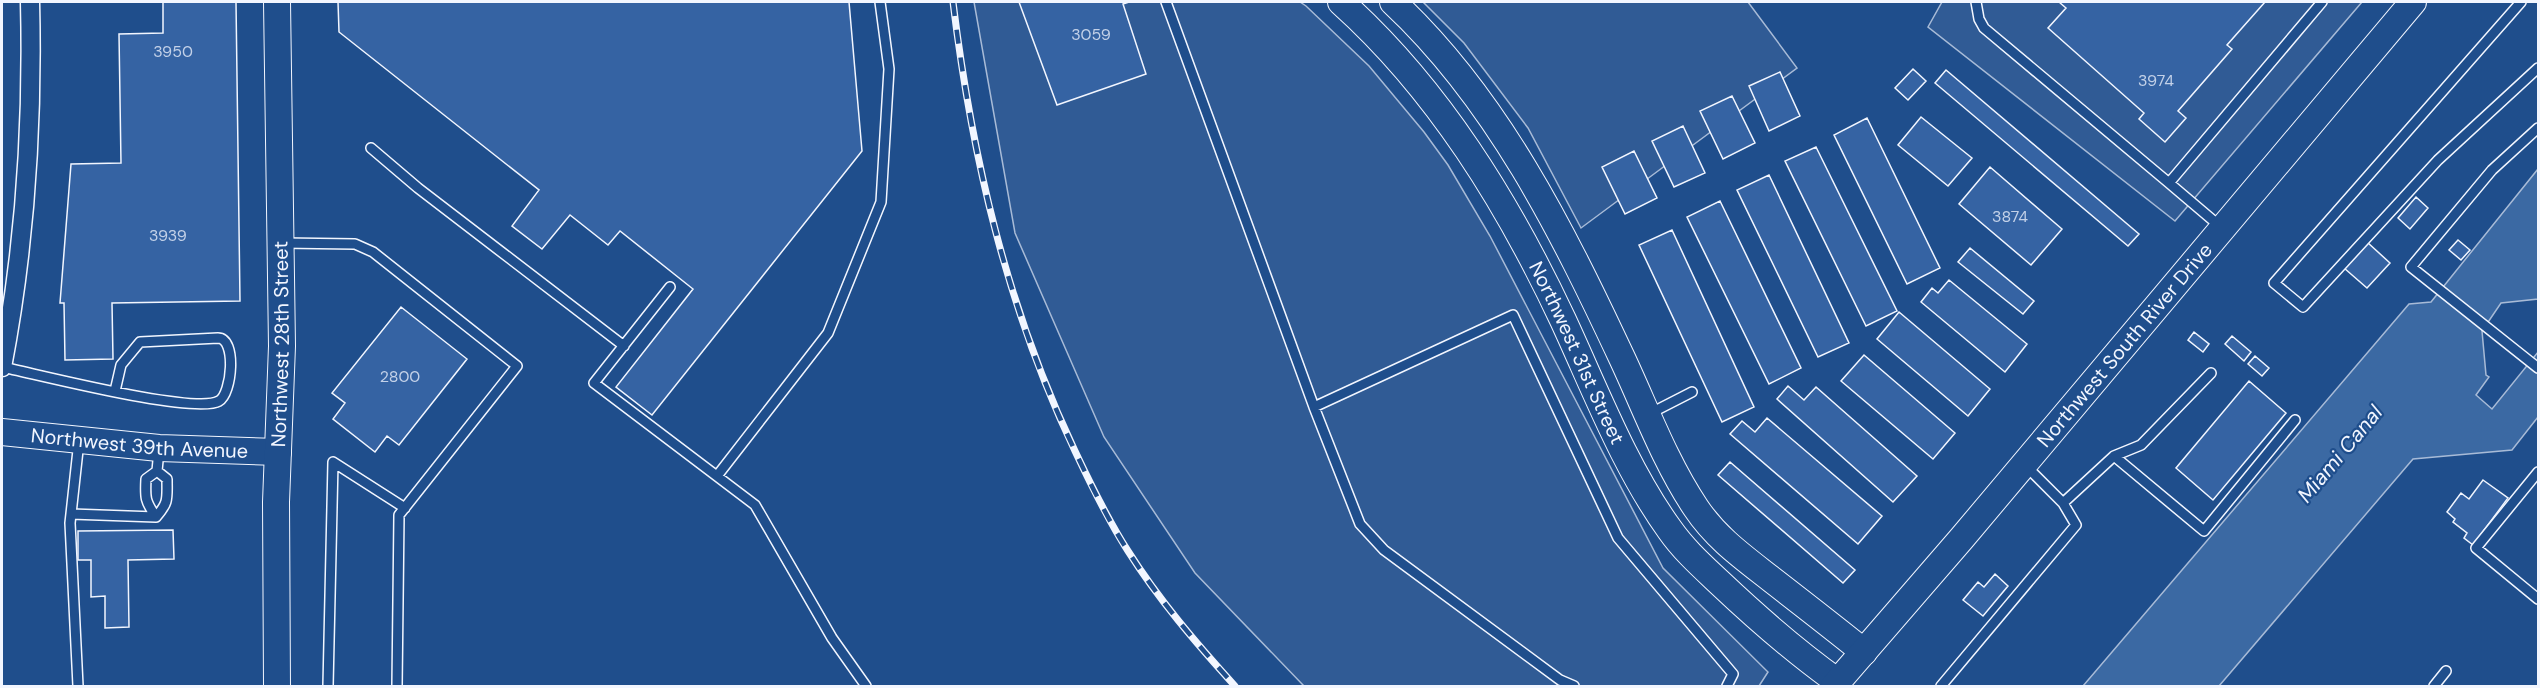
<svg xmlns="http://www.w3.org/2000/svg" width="2540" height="688" font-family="'DM Sans',sans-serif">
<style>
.parking{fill:#305b95;stroke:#a8bbd7;stroke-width:1.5}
.water{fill:#3b69a3;stroke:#a8bbd7;stroke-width:1.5}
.building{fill:#3563a3;stroke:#f2f6ff;stroke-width:1.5}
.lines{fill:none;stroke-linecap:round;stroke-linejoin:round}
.lane-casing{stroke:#f2f6ff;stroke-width:12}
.street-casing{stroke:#f2f6ff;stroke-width:21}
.secondary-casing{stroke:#f2f6ff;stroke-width:28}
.lane{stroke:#1f4e8c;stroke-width:9}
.street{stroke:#1f4e8c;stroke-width:18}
.secondary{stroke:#1f4e8c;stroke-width:26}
.rail-casing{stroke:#f2f6ff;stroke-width:7}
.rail{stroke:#1f4e8c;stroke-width:4.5;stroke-dasharray:14;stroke-linecap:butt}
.labels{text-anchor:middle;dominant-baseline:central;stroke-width:4.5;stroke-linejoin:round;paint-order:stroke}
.number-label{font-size:16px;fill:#c3d1e8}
.street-label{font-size:20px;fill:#f2f6ff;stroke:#1f4e8c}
.water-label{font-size:21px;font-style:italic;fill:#f2f6ff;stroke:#1f4e8c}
</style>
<rect width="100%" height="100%" fill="#1f4e8c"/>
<path class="parking" d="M974,2H1300L1306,6L1369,66L1424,132L1448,165L1490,236L1663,568L1768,672L1759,686H1304L1195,573L1104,437L1015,233Z
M1423,2H1748L1797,68L1581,228L1528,128L1464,43Z
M1942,2H2362L2175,221L1928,27Z"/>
<path class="water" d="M2538,169V299L2501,303L2482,331L2486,375L2489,377L2476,395L2492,409L2538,352V417L2512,450L2413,459L2219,686H2083L2409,304L2431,302Z"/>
<path class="building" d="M163,2H236L240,301L112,303L113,359L65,360L64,303H60L71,164L121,163L119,34L163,33Z
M338,2H849L862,151L652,415L616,387L693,289L620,231L608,245L570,215L542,249L512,226L539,190L339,32Z
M1019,2H1129L1123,4L1146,74L1057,105Z
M2059,2H2265L2227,45L2232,49L2178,111L2186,118L2165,142L2139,119L2144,113L2048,28L2066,8Z
M1913,69L1926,81L1908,100L1895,88Z
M1946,70L2139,234L2128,246L1935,83Z
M1780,72L1800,116L1769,131L1749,86Z
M1732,96L1755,143L1723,159L1700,111Z
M1921,117L1972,158L1948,186L1898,145Z
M1867,118L1940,268L1907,284L1834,135Z
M1683,126L1705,173L1674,187L1652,141Z
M1816,147L1897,311L1866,326L1785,161Z
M1634,151L1657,198L1625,214L1602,167Z
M1990,167L2062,229L2031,265L1959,204Z
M1769,175L1849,343L1818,357L1737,190Z
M2416,197L2428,208L2410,229L2398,218Z
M1720,201L1801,368L1769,384L1687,217Z
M1672,230L1754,407L1722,422L1639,245Z
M2458,240L2470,250L2461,260L2449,250Z
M2367,242L2390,263L2367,288L2344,268Z
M1970,248L2034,301L2023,314L1958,262Z
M1949,280L2027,344L2005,372L1921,302L1932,288L1938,293Z
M401,307L467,359L399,445L387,436L375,452L333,419L345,403L332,393Z
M1899,312L1990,389L1968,416L1877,339Z
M2194,332L2209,344L2203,352L2188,340Z
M2232,336L2251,352L2244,361L2225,344Z
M1864,355L1955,433L1933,459L1841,381Z
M2255,356L2269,368L2262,376L2248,364Z
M2249,381L2286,413L2213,500L2176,468Z
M1788,386L1804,400L1816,387L1917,476L1893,502L1777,399Z
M1767,418L1882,516L1858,544L1730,434L1742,421L1755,432Z
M1730,462L1855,570L1843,583L1718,475Z
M2483,480L2508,498L2473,545L2464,538L2467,533L2453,522L2455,519L2447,512L2461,493L2469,499Z
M173,530L174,559L128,560L129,627L105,628V596L91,597V560H78V531Z
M1995,574L2008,586L1983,616L1963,600L1978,582L1984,587Z"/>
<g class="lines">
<defs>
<path id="lane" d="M1166,2L1314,407L1360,524L1384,550L1560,680L1574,686
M1976,2L1979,19L1984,28L2169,183L2322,2
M2521,2L2274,283L2303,307L2438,160L2538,68
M2538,128L2492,170L2411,267L2538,368
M371,148L418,188L624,346
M2169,183L2222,228
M282,243L355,244L373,252L517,366L399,515L397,686
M670,287L594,383L755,505L832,638L866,686
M2,367C37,374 195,415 219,401C232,394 237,338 218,338L140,342L121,365L115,391
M1314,407L1513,315L1618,538L1733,674L1727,686
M1649,414L1692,392
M2114,456L2204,531L2295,420
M157,471L167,479C167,499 169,502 156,517C145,501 145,498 146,479L157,471L159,450
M2538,472L2476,548L2538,599
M717,476L828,333L881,202L889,69L880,2
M2063,503L2114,456L2141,445L2211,373
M71,514L156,517
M78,686L70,523L79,441
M328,686L333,462L405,508
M1941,686L2076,525L2063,503L2026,466
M2434,686L2446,671"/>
<path id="street" d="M2,367C25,247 33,124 30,2"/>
<g id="secondary">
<path id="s1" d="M1341,2C1438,89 1508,203 1563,320C1595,389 1625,468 1670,530C1684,550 1702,566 1720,583C1757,618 1796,652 1838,682"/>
<path d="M1393,2C1497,99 1562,230 1622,358C1645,407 1665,462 1696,508C1716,538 1743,557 1771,579C1802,603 1833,627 1864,652"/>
<path id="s2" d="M2,432L159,448L278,452"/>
<path id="s3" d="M277,686L276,502L282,346L277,2"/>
<path id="s4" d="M1834,686L1962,538L2413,2"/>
</g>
</defs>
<use href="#lane" class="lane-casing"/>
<use href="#street" class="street-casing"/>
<use href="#secondary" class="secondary-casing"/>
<use href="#lane" class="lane"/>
<use href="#street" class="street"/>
<use href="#secondary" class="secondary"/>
<defs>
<path id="rail" d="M953,2C972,158 1007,308 1075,451C1091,485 1108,520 1128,551C1159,600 1196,643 1235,686"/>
</defs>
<use href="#rail" class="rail-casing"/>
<use href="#rail" class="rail"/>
</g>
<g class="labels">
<g class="number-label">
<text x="1091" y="34">3059</text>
<text x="173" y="51">3950</text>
<text x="2156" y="80">3974</text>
<text x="2010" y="216">3874</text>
<text x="168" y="235">3939</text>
<text x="400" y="376">2800</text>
</g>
<g class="street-label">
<text stroke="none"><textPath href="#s3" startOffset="342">Northwest 28th Street</textPath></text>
<text stroke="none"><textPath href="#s4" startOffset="448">Northwest South River Drive</textPath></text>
<text stroke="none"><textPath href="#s1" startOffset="426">Northwest 31st Street</textPath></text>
<text stroke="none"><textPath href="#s2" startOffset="138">Northwest 39th Avenue</textPath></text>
</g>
<g class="water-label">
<text transform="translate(2340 454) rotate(-50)">Miami Canal</text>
</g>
</g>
<rect width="2540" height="688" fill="none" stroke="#f2f6ff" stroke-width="6"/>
</svg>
